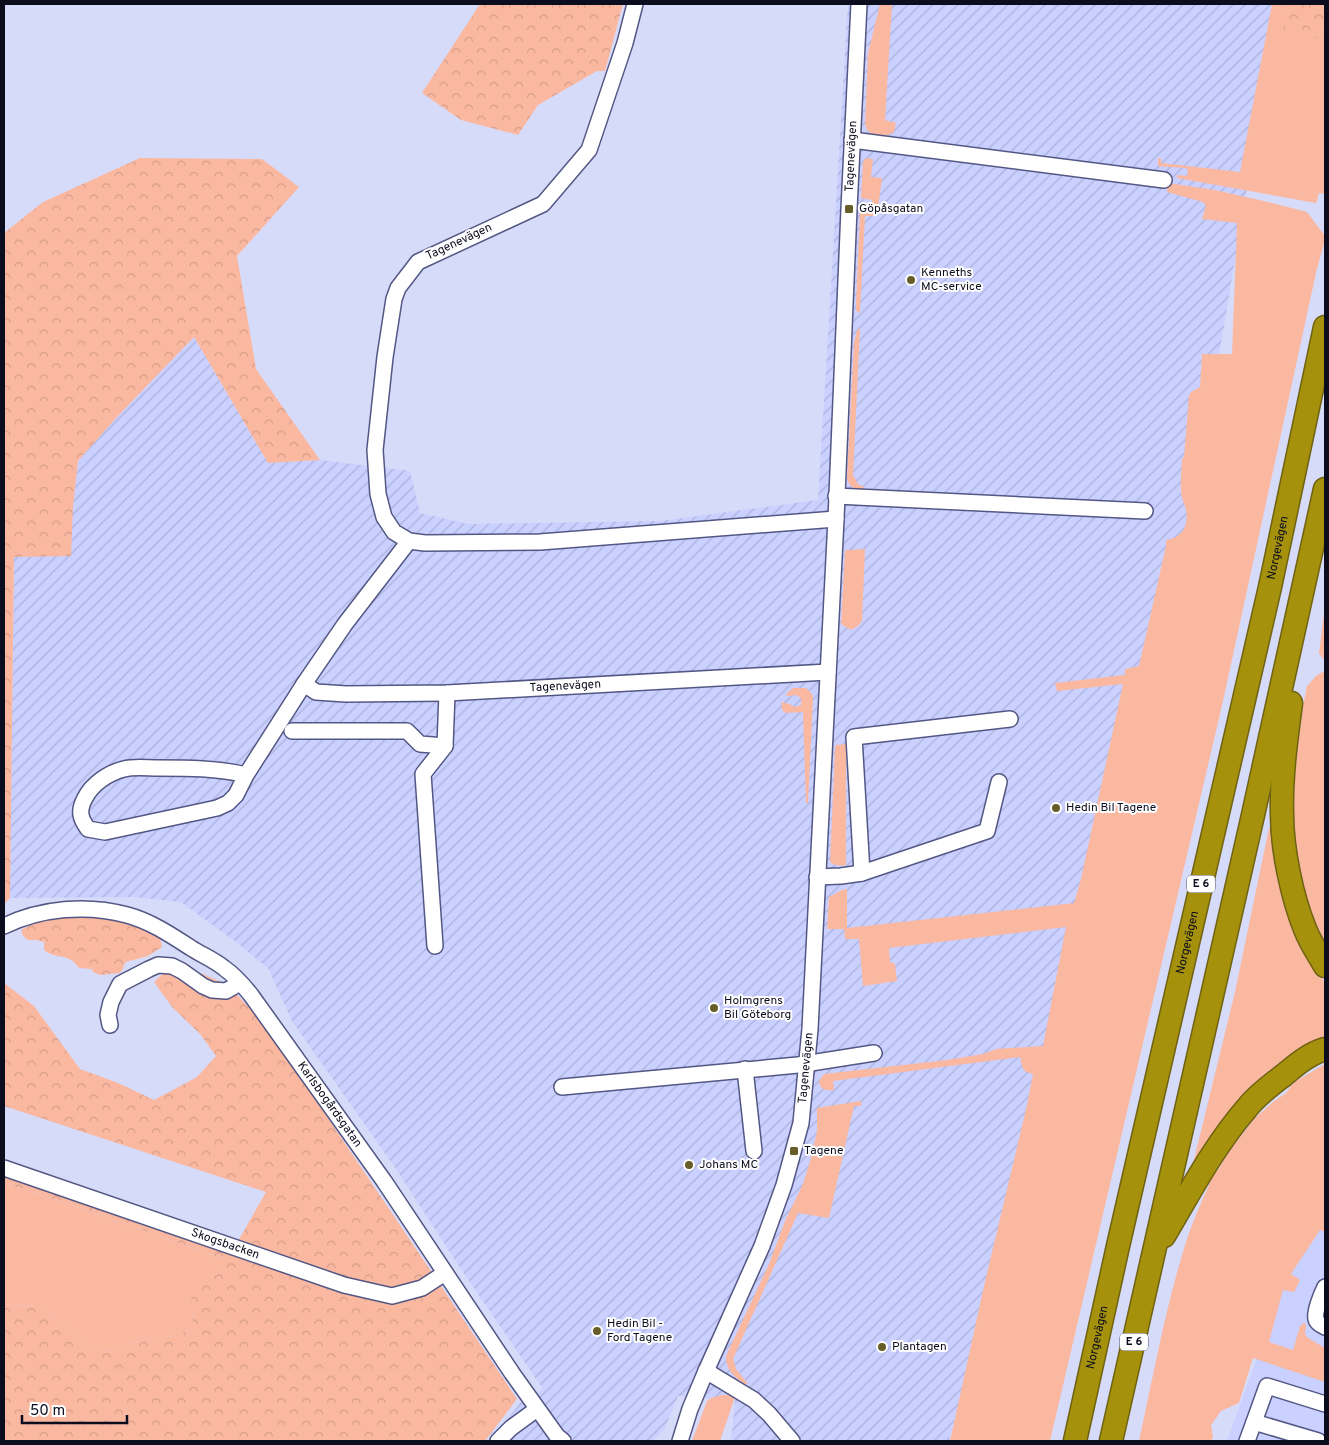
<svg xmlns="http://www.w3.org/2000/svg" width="1329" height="1445" font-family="Overpass,sans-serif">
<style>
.built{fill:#cad0ff}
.industrial{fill:url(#industrial-furrows)}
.green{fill:#fab8a1}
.forest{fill:url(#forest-crowns)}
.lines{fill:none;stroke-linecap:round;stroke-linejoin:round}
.minor-casing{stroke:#535784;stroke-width:18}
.highway-casing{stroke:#6f6212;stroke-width:25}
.minor{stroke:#fff;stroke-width:15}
.highway{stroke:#a5910c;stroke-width:22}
.poi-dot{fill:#665d29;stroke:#fefefe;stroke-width:2}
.labels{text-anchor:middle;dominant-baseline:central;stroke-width:4;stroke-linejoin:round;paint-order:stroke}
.shield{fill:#fefefe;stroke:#545560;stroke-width:1}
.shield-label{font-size:11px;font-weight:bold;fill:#0b0c1d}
.street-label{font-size:12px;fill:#0b0c1d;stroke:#fefefe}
.poi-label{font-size:12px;fill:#0b0c1d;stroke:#fefefe;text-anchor:start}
</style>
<defs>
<pattern id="industrial-furrows" width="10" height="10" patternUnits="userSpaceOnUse" patternTransform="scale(1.25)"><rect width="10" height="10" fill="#cad0ff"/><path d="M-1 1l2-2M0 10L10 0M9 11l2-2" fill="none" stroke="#acb1da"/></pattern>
<pattern id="forest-crowns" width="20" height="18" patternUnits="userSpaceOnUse" patternTransform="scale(1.25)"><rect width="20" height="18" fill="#fab8a1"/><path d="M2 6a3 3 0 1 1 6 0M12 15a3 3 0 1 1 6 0" fill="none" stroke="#d59d8a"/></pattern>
</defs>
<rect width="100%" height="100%" fill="#d7dbfa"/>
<path class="built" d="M1308,1216L1325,1217V1441H1227Z"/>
<path class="industrial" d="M848,4H1278L1167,665L998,1254L949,1441H731L735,1401L678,1396L664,1430L652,1441H490L520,1403L543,1389L459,1266L396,1169L292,1021L268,968L236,942L181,902L134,897L10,898L14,556L73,507L78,461L117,417L194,337L268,463L320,460L410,471L420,513L468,524L660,521L818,500Z"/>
<path class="green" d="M880,4H892L885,120L896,123L894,132C889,137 875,136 869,132C866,129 866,127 865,124L868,53Z
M1272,4H1286L1284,10L1321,36L1325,25V194L1319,193L1316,203L1177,178V175L1187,176L1188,170L1185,168L1158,166V158L1161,159V163L1240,172Z
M866,158L873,159L871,177L882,178L877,216H865L860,312L859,313L856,310V304L860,211H871L872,200L861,198L863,162Z
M1168,183L1215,190L1268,202L1307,212L1325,236V239L1316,273L1223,701L1050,1441H950L984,1286L1027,1105L1033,1074C1021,1071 1023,1068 1020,1057L833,1081L834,1090C826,1091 820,1090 819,1081L824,1074L947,1060L983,1054L996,1049L1043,1046L1066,927L889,948L890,962L895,964L897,981L863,986L859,939H845L844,929H827L829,897L842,890L847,889V928L1074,903L1081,879L1123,684L1057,691L1055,683L1125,675V669L1139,666L1166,546V540C1182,538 1189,526 1186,510C1185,504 1181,498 1181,491C1180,480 1182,469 1182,458L1184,457L1189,395L1191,392L1200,387L1202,354H1232L1237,223L1202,219L1206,206L1203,202L1167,192Z
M860,329L853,475L858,484L864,487V489C855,490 848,487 847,477L854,343L857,330Z
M865,549L862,621L858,626L851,630L841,624L845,551L847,550Z
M1325,605V661L1319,653Z
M1325,667V951L1302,899L1292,817L1295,745L1307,686L1316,676L1324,671Z
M793,688H806L812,694L813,698L808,803H806L803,712L786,713L782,710L781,702L789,704L795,707L801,705V698L796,695L790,696L785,695Z
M846,744V865C840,866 834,866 830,862L835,749L836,745Z
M1269,828L1272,829L1303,947L1325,983V1036L1309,1044L1229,1113L1205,1145L1189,1180L1235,992Z
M1325,1064V1232L1320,1230L1291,1274L1300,1280L1294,1292L1283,1290L1269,1342L1293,1350L1300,1326L1304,1323L1306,1324L1305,1334L1308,1338L1325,1348V1382L1253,1358L1239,1403L1221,1411L1211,1425L1213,1437L1211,1441H1139C1154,1373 1166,1303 1188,1236C1194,1218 1202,1201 1210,1183L1208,1181L1214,1170H1218L1230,1150L1255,1118L1273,1102L1286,1093L1291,1086L1296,1081Z
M861,1101V1106H854L829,1218L798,1213L733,1359L736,1369L748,1384H745C735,1378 725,1369 726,1356L769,1264L785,1221L803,1184L811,1158L817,1131V1108Z
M4,1183L71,1205L226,1260L220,1271L192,1291L193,1328L174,1336L145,1339L103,1353L83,1342L39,1306L4,1305Z
M722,1395H730L735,1397L720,1441H692L707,1401L711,1398Z"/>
<path class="forest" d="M480,4H623L605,71H597L538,105L518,135L461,120L422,93Z
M1286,4H1325V25L1321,36C1319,37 1317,38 1314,39C1306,41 1285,36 1283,27C1282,20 1284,10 1286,4Z
M140,158L262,159L299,187L237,256L256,369L320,460L268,463L194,337L117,417L78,461L73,507L71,556L14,557L10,898L4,904V233L43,202Z
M93,914L148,928L160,937L162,947L148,956L126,962C123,965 124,969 120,973L100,975L93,972L92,969L79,968C67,951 58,961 44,950V942L37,940H28L23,936L21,930L36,922L57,917Z
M175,962L228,985L266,1026L517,1399L485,1441H4V1305L39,1306L83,1342L103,1353L145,1339L174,1336L193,1328L191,1291L220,1271L226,1260L71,1205L4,1183V1162L237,1243L266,1192L4,1106V983L34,1006L80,1069L118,1083L154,1100L197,1077L216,1056L200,1034L172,1007L154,982Z"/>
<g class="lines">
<defs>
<g id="minor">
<path d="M635,4L625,43L589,150L543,204L418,262L398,288L394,299L385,357L375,450L378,494L384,517L394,532L409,541L425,543L540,542L836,519"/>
<path d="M852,140L1164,180"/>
<path d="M836,496L1145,511"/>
<path id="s1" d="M304,684L316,692L346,694L447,693L828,672"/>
<path d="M292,731H407L420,744L445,746"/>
<path d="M246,775C217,768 188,768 158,768C148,768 134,766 124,769C108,773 92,784 85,798C78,811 80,818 88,829L105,832L217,808L228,803L236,795L246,775L304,684L345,624L409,541"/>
<path d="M862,873L854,737L1010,719"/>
<path d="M817,877L841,876L862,873L987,831L999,782"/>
<path id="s2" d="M4,926C41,908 87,904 127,915C150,921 171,935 191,948C202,955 214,960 224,968C234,975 243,985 251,995L384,1181L512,1373L557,1436L563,1441"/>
<path d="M435,946L423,774L445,746L447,693"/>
<path d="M110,1025L108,1015L111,1002L120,984L149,969L158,965L172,966L182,971L203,986L212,990L226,991L240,983"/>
<path d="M745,1069L754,1151"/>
<path d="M562,1087L798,1065L874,1053"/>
<path id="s3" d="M4,1168L344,1285L392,1296L422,1288L445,1273"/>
<path d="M1325,1287C1322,1293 1314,1312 1316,1319C1317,1324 1322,1325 1325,1327"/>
<path d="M706,1371L754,1400L769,1414L792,1441"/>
<path d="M1254,1422L1267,1386L1325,1404"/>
<path d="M498,1441L511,1428L537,1409"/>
<path id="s4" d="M680,1441L690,1409L706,1371L762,1246L784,1185L801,1123L810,1029L836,519L849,209L859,4"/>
<path d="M1247,1441L1254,1422L1318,1441"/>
</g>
<g id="highway">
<path d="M1291,703C1286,740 1281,777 1282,814C1282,849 1292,897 1305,929C1310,942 1318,954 1325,966"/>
<path d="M1164,1236C1190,1192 1214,1146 1247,1108C1257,1095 1271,1085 1284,1075C1297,1064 1309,1054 1325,1049"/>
<path id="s5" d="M1075,1441L1118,1246L1270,587L1325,327"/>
<path d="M1111,1441L1253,815L1325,489"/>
</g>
</defs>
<use href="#minor" class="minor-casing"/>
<use href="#highway" class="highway-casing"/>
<use href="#minor" class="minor"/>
<use href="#highway" class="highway"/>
</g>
<g class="poi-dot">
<rect x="844" y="204" width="10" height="10" rx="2.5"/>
<circle cx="911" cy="280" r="5"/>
<circle cx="1056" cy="808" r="5"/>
<circle cx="714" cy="1008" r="5"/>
<rect x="789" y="1146" width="10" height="10" rx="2.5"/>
<circle cx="689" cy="1165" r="5"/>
<circle cx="597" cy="1331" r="5"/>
<circle cx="882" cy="1347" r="5"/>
</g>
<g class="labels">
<g class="shield">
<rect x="1187" y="875.5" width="28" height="17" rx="4"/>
<rect x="1120" y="1333.5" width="28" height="17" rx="4"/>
</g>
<g class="shield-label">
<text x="1201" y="884">E 6</text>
<text x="1134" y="1342">E 6</text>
</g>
<g class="street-label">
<text stroke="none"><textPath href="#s4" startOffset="1309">Tagenevägen</textPath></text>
<text transform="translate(459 242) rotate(-25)">Tagenevägen</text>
<text stroke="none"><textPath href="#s5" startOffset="916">Norgevägen</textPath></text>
<text stroke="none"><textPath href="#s1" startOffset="264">Tagenevägen</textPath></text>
<text stroke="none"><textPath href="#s5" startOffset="511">Norgevägen</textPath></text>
<text stroke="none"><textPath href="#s4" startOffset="396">Tagenevägen</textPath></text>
<text stroke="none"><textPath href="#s2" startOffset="410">Karlsbogårdsgatan</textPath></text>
<text stroke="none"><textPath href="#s3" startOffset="234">Skogsbacken</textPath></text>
<text stroke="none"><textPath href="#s5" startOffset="106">Norgevägen</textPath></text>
</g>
<g class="poi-label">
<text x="859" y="209">Göpåsgatan</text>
<text x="921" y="273">Kenneths<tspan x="921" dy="14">MC-service</tspan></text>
<text x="1066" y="808">Hedin Bil Tagene</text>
<text x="724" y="1001">Holmgrens<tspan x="724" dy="14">Bil Göteborg</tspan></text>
<text x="804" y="1151">Tagene</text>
<text x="699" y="1165">Johans MC</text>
<text x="607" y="1324">Hedin Bil -<tspan x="607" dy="14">Ford Tagene</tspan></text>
<text x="892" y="1347">Plantagen</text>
</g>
</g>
<rect width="1329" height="1445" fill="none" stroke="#0b0c1d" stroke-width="10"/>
<path d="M22 1415v8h105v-8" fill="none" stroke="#0b0c1d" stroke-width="2.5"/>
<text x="30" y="1415" font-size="15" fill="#0b0c1d" stroke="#fefefe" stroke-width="4" paint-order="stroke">50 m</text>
</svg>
